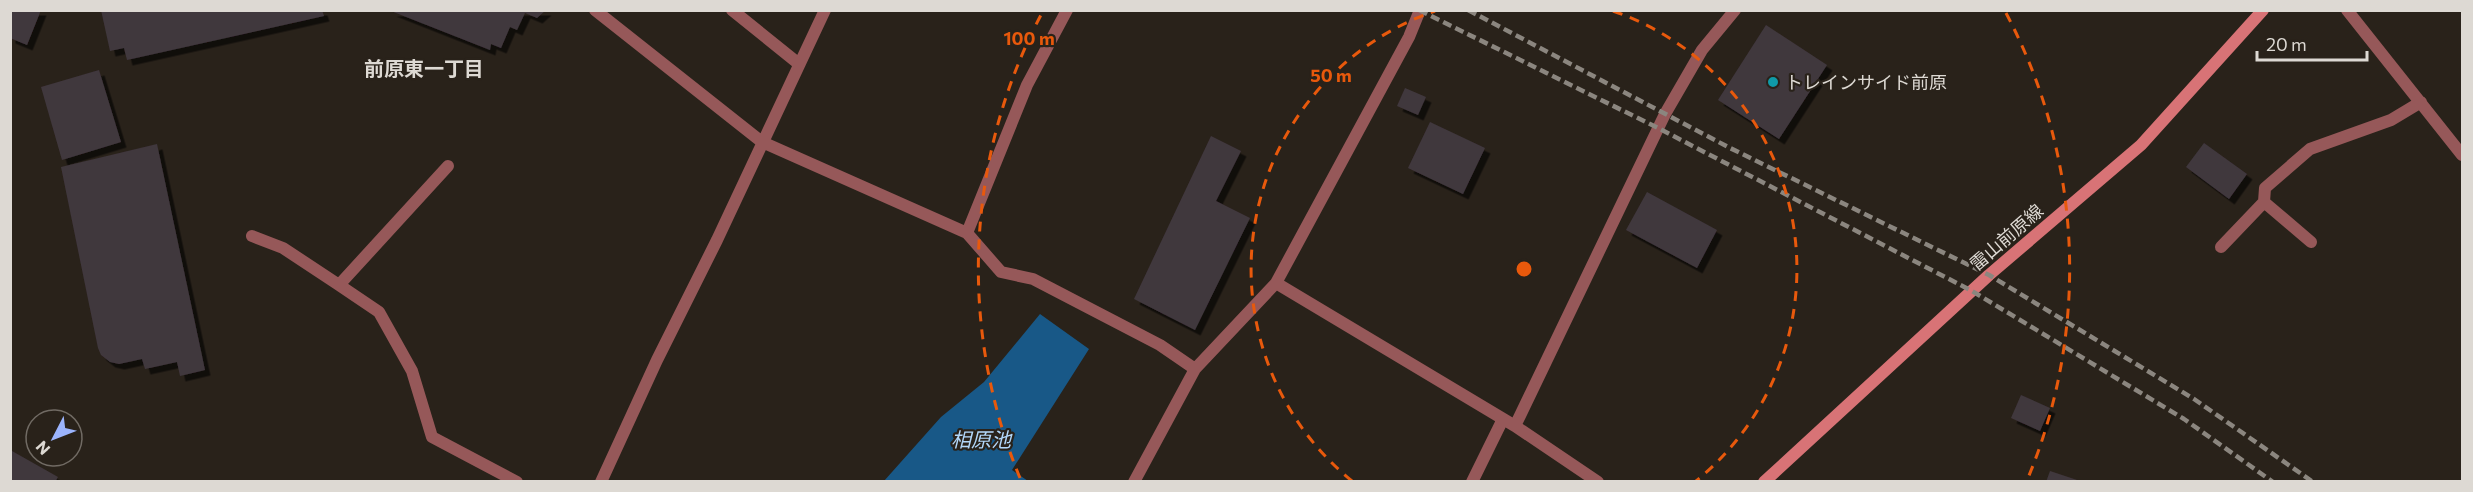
<svg xmlns="http://www.w3.org/2000/svg" width="2473" height="492" font-family="Commissioner,'Noto Sans JP',sans-serif">
<style>
.water{fill:#185887}
.building{fill:#40373e;filter:url(#shadow)}
.lines{fill:none;stroke-linecap:round;stroke-linejoin:round}
.minor{stroke:#965859;stroke-width:12}
.secondary{stroke:#d87376;stroke-width:12}
.rail{stroke:#8b867f;stroke-width:4.5;stroke-dasharray:9 4.5;stroke-linecap:butt}
.ring{fill:none;stroke:#e8590c;stroke-width:3;stroke-dasharray:10 8}
.culture-dot{fill:#0f9aa8;stroke:#29221a;stroke-width:2}
.labels{text-anchor:middle;dominant-baseline:central;stroke-width:4.5;stroke-linejoin:round;paint-order:stroke}
.poi-label{font-size:18px;fill:#ddd9d3;stroke:#29221a;text-anchor:start}
.street-label{font-size:18px;fill:#ddd9d3;stroke:#29221a}
.neighbourhood-label{font-size:20px;font-weight:bold;fill:#ddd9d3;stroke:#29221a}
.water-label{font-size:20px;font-style:italic;fill:#b2d7f9;stroke:#29221a}
.centre{fill:#e8590c;stroke:#29221a;stroke-width:3}
.ring-label{font-size:18px;text-anchor:middle;font-weight:bold;fill:#e8590c;stroke:#29221a;stroke-width:4.5;stroke-linejoin:round;paint-order:stroke}
</style>
<defs>
<filter id="shadow"><feDropShadow dx="5.5" dy="5.5" stdDeviation="0" flood-color="#0009"/></filter>
</defs>
<rect width="100%" height="100%" fill="#29221a"/>
<path class="water" d="M1040,314L1089,349L1012,470L1028,481H884L941,417L984,382Z"/>
<path class="building" d="M10,10H41L27,45L10,38Z
M101,10H322L324,16L127,60L124,48L110,51Z
M546,10L537,18L525,13L517,30L510,27L501,48L491,44L490,50L391,11Z
M1766,25L1827,65L1779,139L1718,100Z
M99,70L121,142L62,160L41,87Z
M1405,88L1426,97L1418,115L1397,106Z
M1430,122L1485,148L1463,194L1408,168Z
M1211,136L1241,151L1216,201L1250,218L1195,330L1134,299Z
M2204,143L2247,174L2229,199L2186,167Z
M157,144L205,370L180,376L177,362L145,369L142,359L119,364L110,362L101,355L98,348L61,167Z
M1647,192L1717,230L1697,268L1626,230Z
M2021,395L2050,408L2040,431L2011,418Z
M12,451L58,477L55,482H10Z
M2050,471L2080,481V482H2046Z"/>
<g class="lines">
<path class="minor" d="M595,10L762,142L967,233
M732,10L799,64
M1067,10L1027,85L967,233L1001,272L1033,279L1160,345L1195,369
M2347,10L2462,155
M448,166L339,285L379,312L412,371L432,437L517,482
M252,236L283,248L339,285
M2311,242L2264,202L2265,188L2310,149L2391,120L2421,102
M2221,247L2264,202
M1276,283L1515,426L1598,482
M1515,426L1665,114L1702,50L1735,10
M601,482L657,360L717,240L825,10
M1134,482L1195,369L1276,283L1409,37L1420,10
M1472,482L1503,419"/>
<path class="secondary" d="M1764,482L1989,275L2141,145L2263,10"/>
<path class="rail" d="M1419,10L1658,128L1972,291L2184,419L2273,482
M1468,10L1730,148L1989,275L2194,399L2313,482"/>
</g>
<g class="ring">
<path d="M1352 481A273 273 0 0 1 1435 11M1613 11A273 273 0 0 1 1696 481"/>
<path d="M1020 478A546 546 0 0 1 1042 13M2006 13A546 546 0 0 1 2028 478"/>
</g>
<circle class="culture-dot" cx="1773" cy="82" r="6"/>
<g class="labels">
<g class="poi-label">
<text x="1785" y="82">トレインサイド前原</text>
</g>
<g class="street-label">
<text transform="translate(2006 237) rotate(-41)">雷山前原線</text>
</g>
<g class="neighbourhood-label">
<text x="424" y="68">前原東一丁目</text>
</g>
<g class="water-label">
<text x="981" y="439">相原池</text>
</g>
</g>
<circle cx="1524" cy="269" r="9" class="centre"/>
<g class="ring-label">
<text x="1029" y="45">100 m</text>
<text x="1331" y="82">50 m</text>
</g>
<rect width="2473" height="492" fill="none" stroke="#ddd9d3" stroke-width="24"/>
<g transform="translate(54 438) rotate(228)"><circle r="28" fill="#29221a" stroke="#716b64" stroke-width="1.5"/>
<path d="M0-4.5L10 22L0 15L-10 22Z" fill="#9bb4fd"/>
<text y="-9" font-size="16" font-weight="bold" text-anchor="middle" fill="#ddd9d3">N</text>
</g>
<path d="M2257 51v9h110v-9" fill="none" stroke="#ddd9d3" stroke-width="3"/>
<text x="2266" y="51" font-size="18" fill="#ddd9d3" stroke="#29221a" stroke-width="4.5" paint-order="stroke">20 m</text>
</svg>
